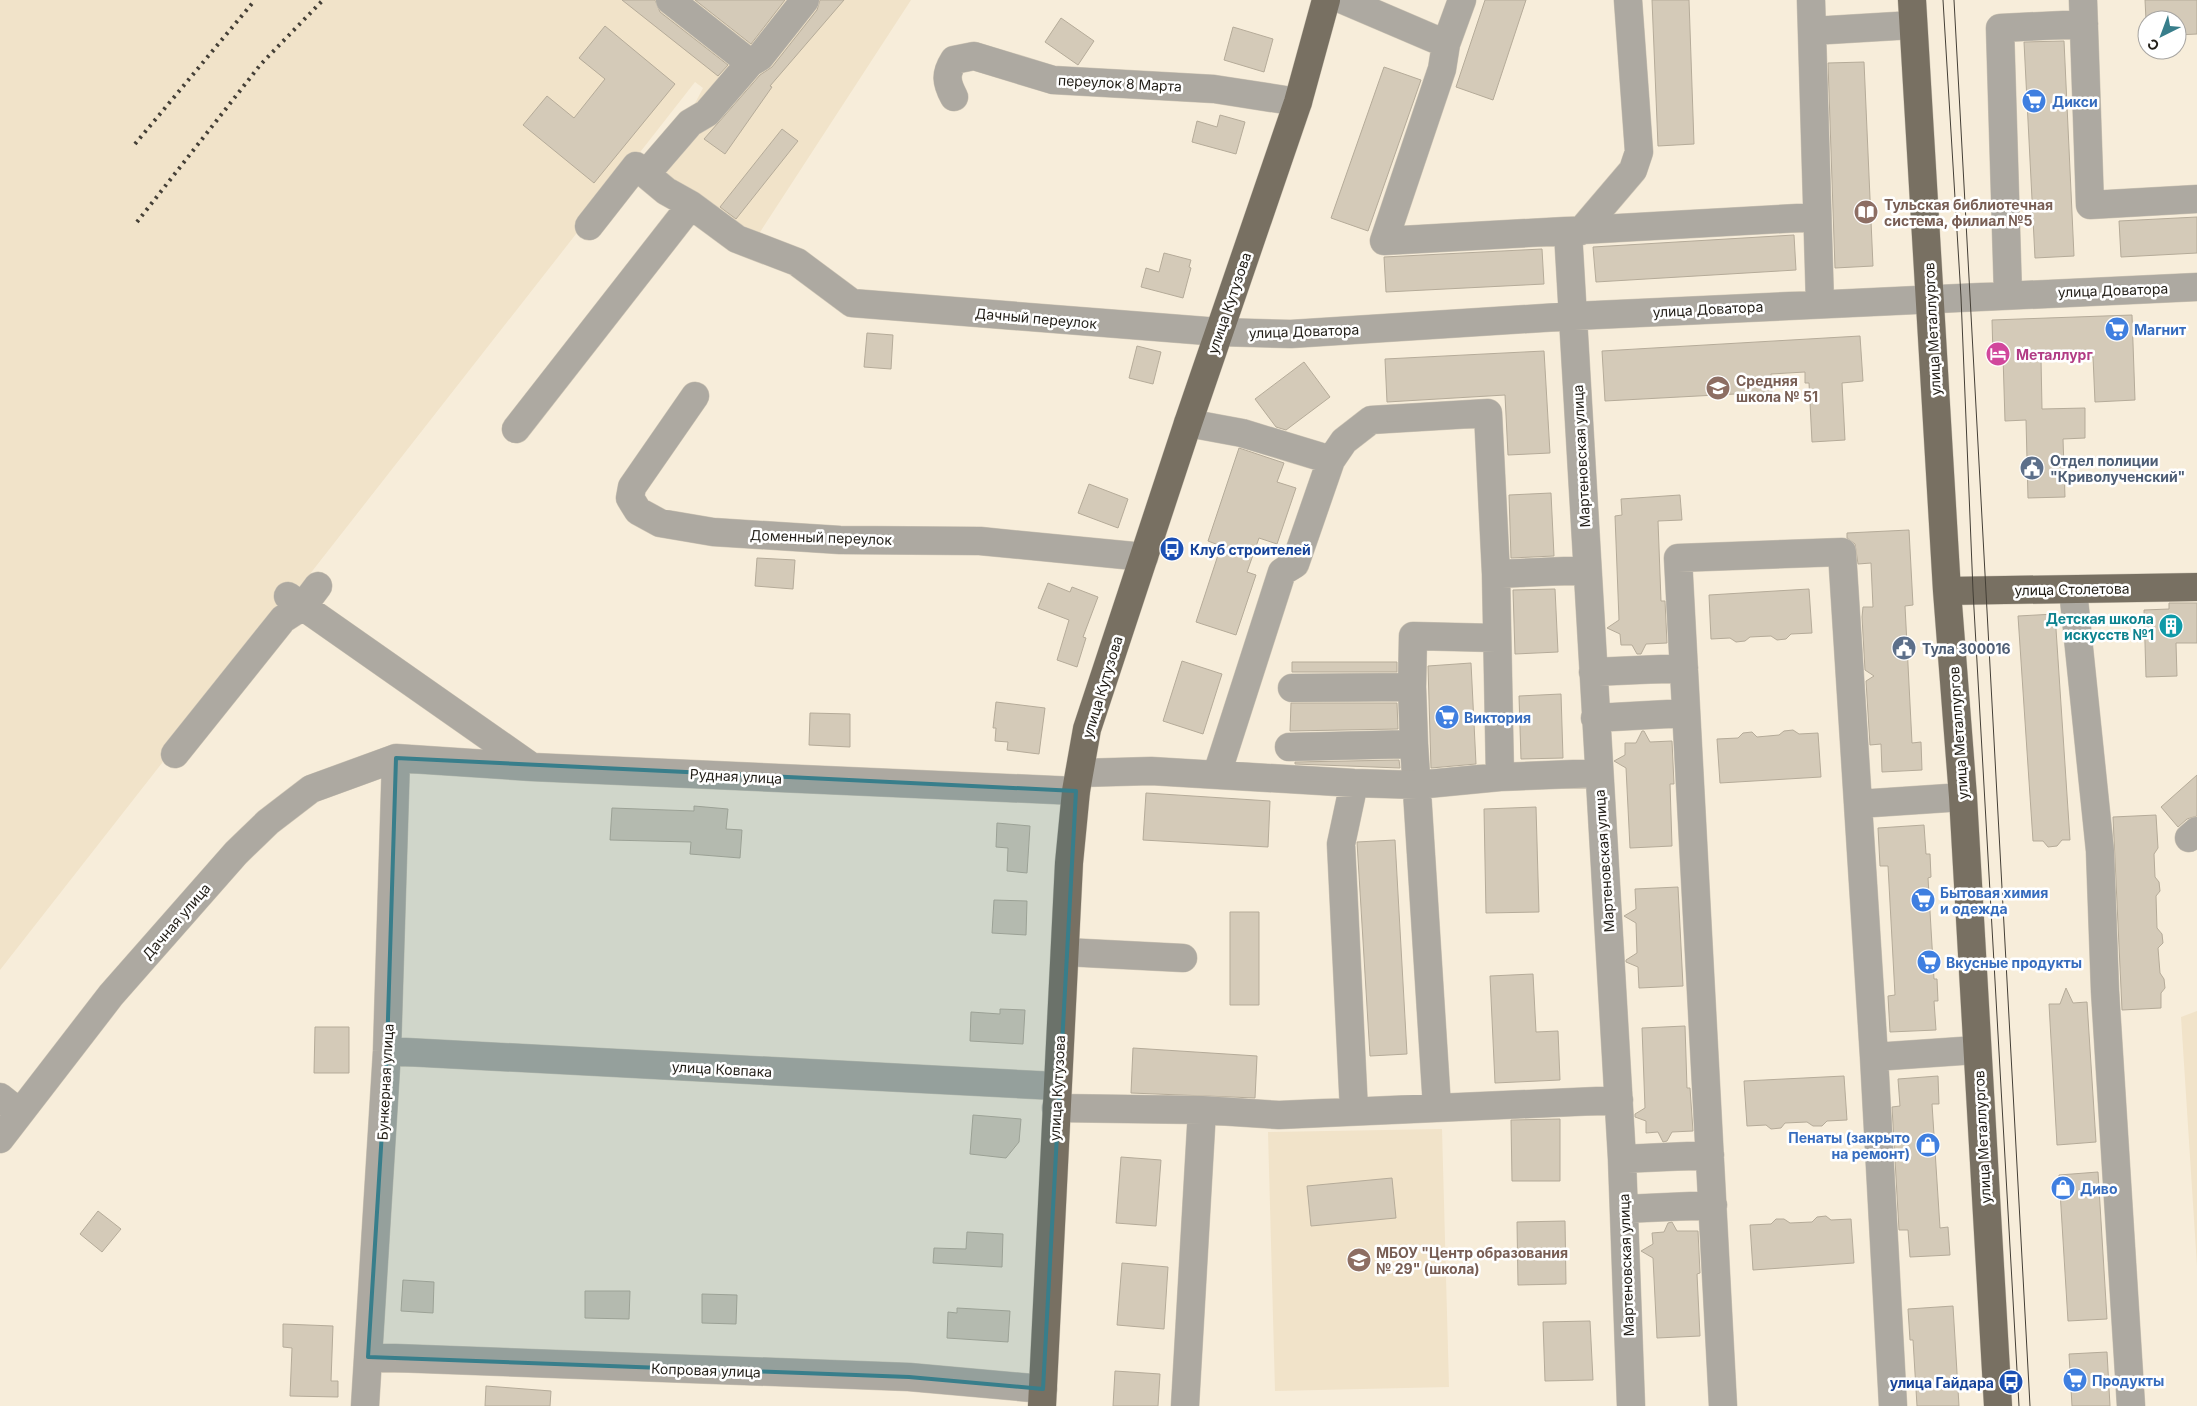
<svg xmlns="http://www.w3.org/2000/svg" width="2197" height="1406" font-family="Inter,sans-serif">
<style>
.built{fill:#f1e3c9}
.building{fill:#d4cab8;stroke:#b5ab99}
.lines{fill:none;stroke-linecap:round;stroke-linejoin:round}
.minor-casing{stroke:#d1c8b7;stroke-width:29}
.major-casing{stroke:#d1c8b7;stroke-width:29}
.minor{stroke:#ada9a1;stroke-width:28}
.major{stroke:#787062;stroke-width:28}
.tram{stroke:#443f36;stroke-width:1}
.rail{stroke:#443f36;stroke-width:4;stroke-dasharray:2.5 5;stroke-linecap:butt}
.marked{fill:#387e8b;fill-opacity:0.2;stroke:#387e8b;stroke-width:4;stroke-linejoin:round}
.labels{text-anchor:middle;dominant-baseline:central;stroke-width:5;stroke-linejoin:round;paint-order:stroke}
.street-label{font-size:14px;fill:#221e17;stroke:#fff}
.shop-label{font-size:14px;font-weight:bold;fill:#366cbe;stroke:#fff;text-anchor:start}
.education-label{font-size:14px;font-weight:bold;fill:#785e54;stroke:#fff;text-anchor:start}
.hotel-label{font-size:14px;font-weight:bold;fill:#b23c85;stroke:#fff;text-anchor:start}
.service-label{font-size:14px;font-weight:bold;fill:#4e5e75;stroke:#fff;text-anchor:start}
.transit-label{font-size:14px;font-weight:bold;fill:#164399;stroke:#fff;text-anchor:start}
.culture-label{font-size:14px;font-weight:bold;fill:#0d838f;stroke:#fff;text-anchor:end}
</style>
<rect width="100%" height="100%" fill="#f7edda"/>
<path class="built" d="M0,0H911L751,246L657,176L703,88L695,82L0,970Z
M2197,1011V1266L2181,1017Z
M1442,1129L1449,1387L1275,1391L1268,1132Z"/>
<path class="building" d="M622,0H655L660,12L728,65L718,76Z
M695,0H785L751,44Z
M820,0H844L770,86L772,87L725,154L704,139L760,75L772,67L817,10Z
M1485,0H1526L1493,100L1456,87Z
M1652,0H1689L1694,144L1658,146Z
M2145,0H2197V34L2177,35V20H2146Z
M1061,18L1094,41L1078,65L1045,42Z
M605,26L675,84L594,183L523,125L547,96L574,118L605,79L579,58Z
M1233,27L1273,39L1264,72L1224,60Z
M2064,41L2074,256L2035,258L2024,42Z
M1864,62L1873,266L1835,268L1828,63Z
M1384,67L1421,80L1368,231L1331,218Z
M1220,115L1245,122L1236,154L1192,142L1197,121L1217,127Z
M782,129L798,141L736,219L720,207Z
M2197,217V253L2121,257L2119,221Z
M1794,235L1796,270L1596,282L1593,247Z
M1542,249L1544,284L1386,292L1384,257Z
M1164,253L1191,260L1189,267L1191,268L1183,298L1141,287L1146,268L1159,272Z
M2132,315L2135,400L2095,402L2093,357L2041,359L2042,409L2085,408V438L2063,439L2065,497L2028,498L2026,420L2005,421L2003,356H1993L1992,320Z
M867,333L893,335L891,369L864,367Z
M1860,336L1863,381L1842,383L1845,440L1812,442L1809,383H1805V372L1771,374L1772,392L1605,401L1602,351Z
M1137,346L1161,352L1153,384L1129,378Z
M1544,351L1550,453L1508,455L1505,395L1387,402L1385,359Z
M1304,362L1330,397L1286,430L1276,427L1255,399Z
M1239,448L1284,463L1277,482L1296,488L1277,544L1259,538L1247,572L1256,575L1236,635L1196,622L1221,546L1208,541Z
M1089,484L1128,499L1118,528L1078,513Z
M1551,493L1554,556L1511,558L1509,495Z
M1680,495L1682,520L1658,521L1661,601H1665L1667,643L1646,644L1641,654H1637L1632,645H1621L1620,634L1607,628L1619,620L1615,516L1622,515L1621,499Z
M1909,530L1913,605L1905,606L1912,743L1921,742L1922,770L1882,772L1881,744L1870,745L1866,681L1874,676L1865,670L1862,617L1863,607H1873L1871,563L1858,564L1855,544L1847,538V533Z
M757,558L795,560L793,589L755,586Z
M1048,583L1070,592L1072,587L1098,597L1083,637L1086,638L1077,667L1057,660L1069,620L1038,608Z
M1555,589L1558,652L1515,654L1513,590Z
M1809,589L1812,633L1791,634L1786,639L1777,640L1771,636L1750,637L1745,641L1736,642L1730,638L1711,639L1709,595Z
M2169,603H2197V643H2176L2177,676L2146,677L2144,610L2169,609Z
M2055,614L2070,840H2062L2057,846L2048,847L2043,841H2033L2018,616Z
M1182,661L1222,674L1203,734L1163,721Z
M1292,662H1397V672H1292Z
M1471,663L1476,764L1431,768L1428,666Z
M1561,694L1563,758L1521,759L1519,696Z
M996,702L1045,708L1039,754L1007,750L1008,742L995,741L996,728H993Z
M1291,703H1397L1398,729L1290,731Z
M810,713L850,714V747L809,745Z
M1793,730L1799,734L1818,733L1821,777L1720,783L1717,739L1738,738L1743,733L1752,732L1757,737L1779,735L1784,731Z
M1642,731H1644L1650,742L1672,741L1674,784H1670L1672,846L1630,848L1626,768L1614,761L1625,755V743H1636Z
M1399,760L1400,768L1295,764V762Z
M2197,775V816L2187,819L2178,827L2161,807Z
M1146,793L1270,801L1268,847L1143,840Z
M694,806L728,809L726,829L742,830L740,858L690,854L691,842L610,840L612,808L694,811Z
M1536,807L1539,912L1486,913L1484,809Z
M2156,815L2158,848L2154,854L2155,877L2159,882L2160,891L2156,896L2157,928L2162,934L2163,943L2158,948L2160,973L2164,979L2165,988L2161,993V1008L2122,1010L2113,817Z
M997,823L1030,826L1027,873L1007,871L1008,848L996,847Z
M1924,825L1926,854H1930L1931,877L1928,878L1934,979H1937L1938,1001H1934L1936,1030L1890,1032L1888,996L1895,995L1888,866H1880L1878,828Z
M1395,840L1407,1054L1370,1056L1357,842Z
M1678,887L1683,986L1639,988L1638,967L1626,962V960L1637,953L1636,923L1624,916L1636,909L1635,889Z
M994,900L1027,901L1026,935L992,933Z
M1230,912H1259V1005H1230Z
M1533,974L1536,1032L1558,1031L1560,1080L1495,1083L1490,976Z
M2066,988L2073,1003L2087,1002L2096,1142L2057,1145L2049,1004H2060Z
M1000,1009L1025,1010L1023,1044L970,1041L971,1012L1000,1014Z
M1685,1026L1687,1088H1690L1693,1131L1672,1132L1667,1141L1663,1142L1658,1132L1646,1133V1121L1635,1117V1114L1645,1108L1642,1028Z
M315,1027H349V1073H314Z
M1133,1048L1257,1056L1255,1098L1131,1093Z
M1844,1076L1847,1120L1827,1121L1822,1126H1813L1807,1122L1785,1123L1781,1128L1771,1129L1766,1125L1747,1126L1744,1081Z
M1938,1076L1939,1104H1932L1940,1228L1948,1227L1950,1255L1910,1257L1908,1230H1899L1892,1107L1900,1106L1898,1079Z
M973,1115L1021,1119L1019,1142L1006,1158L970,1154Z
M1560,1119V1181H1512L1511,1120Z
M1121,1157L1161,1160L1156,1226L1116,1223Z
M2098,1172L2107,1319L2068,1321L2059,1175Z
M1392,1178L1396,1218L1311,1226L1307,1186Z
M98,1211L121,1229L102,1252L80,1234Z
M1826,1216L1831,1220L1851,1219L1854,1263L1753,1270L1750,1225L1771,1224L1776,1219H1784L1790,1223L1812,1222L1817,1217Z
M1565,1221L1566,1284L1518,1285L1517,1222Z
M1672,1222L1677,1231H1698L1700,1273L1697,1274L1700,1336L1657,1338L1653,1258L1641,1251L1653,1244L1652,1233L1664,1232L1668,1223Z
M967,1232L1003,1234L1002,1267L933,1263L934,1248L966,1249Z
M1122,1263L1168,1267L1164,1329L1117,1325Z
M403,1280L434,1282L433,1313L401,1311Z
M585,1291H630L629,1319L585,1318Z
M702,1294L737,1295L736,1324L702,1323Z
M1953,1306L1959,1406H1917L1913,1340H1910L1908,1309Z
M957,1308L1010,1311L1008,1342L947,1338L948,1312L957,1313Z
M1590,1321L1593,1380L1545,1381L1543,1322Z
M283,1324L333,1326L331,1381H338V1397L290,1396L292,1348L283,1347Z
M2107,1352L2110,1406H2072L2069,1354Z
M1115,1371L1160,1374L1158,1406H1113Z
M486,1386L551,1391L550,1406H485Z"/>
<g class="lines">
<defs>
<path id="minor" d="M670,0L750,63
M1343,0L1446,44
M1462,0L1446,44L1442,69L1384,241L1816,217
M1811,0L1820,304
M2083,0L2090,205L2197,199
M1812,31L1913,25
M954,97C946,82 945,74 954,60L974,56L1053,80L1214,89L1298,102
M646,174L690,123L707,113L750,63L760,57L805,0
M589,226L636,166L666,191L691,205L737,239L797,262L852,303L1219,332L1291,334L1574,316L2197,287
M1581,231L1633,170L1639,152L1628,0
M1568,232L1622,1159L1631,1406
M2008,295L2000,28L2084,24
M695,396L632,487L630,498L638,511L660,523L713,532L840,540L980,541L1144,557
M1188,423L1242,433L1331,460
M516,429L691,205
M1496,574L1587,570
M2073,590L2100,851L2105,991L2131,1406
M288,596L532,767
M1593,672L1684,668
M1292,688L1412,687
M1595,718L1686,713
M1289,747L1414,744
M175,754L283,619L303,606L318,586
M1080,773L1151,771L1354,783L1417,785L1500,777L1598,773
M1217,774L1282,572L1295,564L1331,460L1344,441L1371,420L1488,413L1496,574L1500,777
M1354,783L1341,844L1354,1111
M1858,804L1963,797
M2189,838L2197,831
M1065,952L1183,958
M387,1051L1056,1086
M1874,1057L1976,1050
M0,1097L20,1113
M1437,1107L1414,744L1412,687L1413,636L1496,638
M1056,1108L1202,1110L1279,1115L1619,1100
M0,1139L111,995L236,853L268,822L311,789L396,758L532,767L1076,791
M1622,1159L1710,1155
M1624,1209L1713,1205
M368,1357L909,1377L1043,1389
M365,1406L387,1051L396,758
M1185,1406L1202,1110
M1723,1406L1678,558L1842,552L1874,1057L1893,1406"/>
<path id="major" d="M1912,0L1947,591L1963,797L1998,1406
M1947,591L2197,587
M1042,1406L1069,863L1076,791L1087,729L1188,423L1298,102L1326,0"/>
</defs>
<use href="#minor" class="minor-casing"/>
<use href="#major" class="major-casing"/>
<use href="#minor" class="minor"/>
<use href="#major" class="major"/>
<path class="tram" d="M1943,0L1961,297L1973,591L2019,1406
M1954,0L2030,1406"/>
<path class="rail" d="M135,144L255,0
M137,222L261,64L323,0"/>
</g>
<path class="marked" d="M396,758L1076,791L1043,1389L909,1377L368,1357L387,1051Z"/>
<defs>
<symbol id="supermarket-disc" viewBox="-11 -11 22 22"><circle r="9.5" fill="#3f7fe0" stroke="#fff"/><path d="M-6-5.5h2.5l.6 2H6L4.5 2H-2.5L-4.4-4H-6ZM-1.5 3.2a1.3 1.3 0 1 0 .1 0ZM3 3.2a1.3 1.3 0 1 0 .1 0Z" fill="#fff"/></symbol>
<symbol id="library-disc" viewBox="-11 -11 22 22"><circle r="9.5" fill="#8d6e63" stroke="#fff"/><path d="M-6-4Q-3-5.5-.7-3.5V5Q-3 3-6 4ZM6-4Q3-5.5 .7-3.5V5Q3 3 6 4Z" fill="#fff"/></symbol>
<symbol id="hotel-disc" viewBox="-11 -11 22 22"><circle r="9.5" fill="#d1479c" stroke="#fff"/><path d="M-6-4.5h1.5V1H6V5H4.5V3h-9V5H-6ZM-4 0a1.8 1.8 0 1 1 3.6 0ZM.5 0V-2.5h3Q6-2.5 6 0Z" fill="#fff"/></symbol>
<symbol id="school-disc" viewBox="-11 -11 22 22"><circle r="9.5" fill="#8d6e63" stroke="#fff"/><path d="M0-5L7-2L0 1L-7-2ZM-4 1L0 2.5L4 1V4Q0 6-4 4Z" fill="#fff"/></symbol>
<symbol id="civic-disc" viewBox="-11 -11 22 22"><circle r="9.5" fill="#5c6f8a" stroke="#fff"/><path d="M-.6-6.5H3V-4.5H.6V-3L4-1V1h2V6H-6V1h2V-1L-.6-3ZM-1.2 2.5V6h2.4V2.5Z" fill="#fff"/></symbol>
<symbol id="bus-disc" viewBox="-11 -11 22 22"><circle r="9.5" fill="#1a4fb4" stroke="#fff"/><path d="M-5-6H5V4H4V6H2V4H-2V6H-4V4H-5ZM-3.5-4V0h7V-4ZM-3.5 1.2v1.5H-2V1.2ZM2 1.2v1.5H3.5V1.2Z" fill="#fff"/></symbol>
<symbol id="building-disc" viewBox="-11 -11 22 22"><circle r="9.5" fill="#0f9aa8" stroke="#fff"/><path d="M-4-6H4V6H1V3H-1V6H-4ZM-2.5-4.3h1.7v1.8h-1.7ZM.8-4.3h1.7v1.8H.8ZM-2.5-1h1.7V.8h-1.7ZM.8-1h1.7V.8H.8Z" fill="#fff"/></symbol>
<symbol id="shop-disc" viewBox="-11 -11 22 22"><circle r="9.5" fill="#3f7fe0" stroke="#fff"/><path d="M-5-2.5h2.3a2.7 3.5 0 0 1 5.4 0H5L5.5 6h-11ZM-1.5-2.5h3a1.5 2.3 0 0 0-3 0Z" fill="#fff"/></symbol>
</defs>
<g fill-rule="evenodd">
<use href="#supermarket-disc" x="2020" y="87" width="28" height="28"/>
<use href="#library-disc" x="1852" y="198" width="28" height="28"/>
<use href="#supermarket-disc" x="2103" y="315" width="28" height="28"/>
<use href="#hotel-disc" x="1984" y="340" width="28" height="28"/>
<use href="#school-disc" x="1704" y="374" width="28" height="28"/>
<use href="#civic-disc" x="2018" y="454" width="28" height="28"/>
<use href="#bus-disc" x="1158" y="535" width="28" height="28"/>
<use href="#building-disc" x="2157" y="612" width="28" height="28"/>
<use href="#civic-disc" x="1890" y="634" width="28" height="28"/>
<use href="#supermarket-disc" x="1433" y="703" width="28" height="28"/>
<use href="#supermarket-disc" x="1909" y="886" width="28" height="28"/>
<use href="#supermarket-disc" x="1915" y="948" width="28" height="28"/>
<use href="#shop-disc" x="1914" y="1131" width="28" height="28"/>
<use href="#shop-disc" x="2049" y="1174" width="28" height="28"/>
<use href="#school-disc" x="1345" y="1246" width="28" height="28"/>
<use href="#supermarket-disc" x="2061" y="1366" width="28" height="28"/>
<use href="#bus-disc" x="1997" y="1368" width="28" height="28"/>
</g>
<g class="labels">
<g class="street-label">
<text transform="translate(1120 83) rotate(3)">переулок 8 Марта</text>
<text transform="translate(2113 290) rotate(-2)">улица Доватора</text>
<text transform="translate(1229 303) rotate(-71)">улица Кутузова</text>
<text transform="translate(1708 309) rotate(-3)">улица Доватора</text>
<text transform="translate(1036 318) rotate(5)">Дачный переулок</text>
<text transform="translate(1932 329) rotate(-93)">улица Металлургов</text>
<text transform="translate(1304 331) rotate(-2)">улица Доватора</text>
<text transform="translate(1581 456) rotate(-93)">Мартеновская улица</text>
<text transform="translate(821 537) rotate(2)">Доменный переулок</text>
<text transform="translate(2072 589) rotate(-1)">улица Столетова</text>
<text transform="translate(1102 687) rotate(-73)">улица Кутузова</text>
<text transform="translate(1958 733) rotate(-94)">улица Металлургов</text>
<text transform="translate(736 776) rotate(3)">Рудная улица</text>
<text transform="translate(1604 861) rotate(-94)">Мартеновская улица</text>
<text transform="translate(176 921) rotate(-49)">Дачная улица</text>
<text transform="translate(722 1069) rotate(3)">улица Ковпака</text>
<text transform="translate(385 1082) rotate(-87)">Бункерная улица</text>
<text transform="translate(1057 1088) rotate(-87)">улица Кутузова</text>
<text transform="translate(1982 1137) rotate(-93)">улица Металлургов</text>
<text transform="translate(1626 1265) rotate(-92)">Мартеновская улица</text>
<text transform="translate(706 1370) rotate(2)">Копровая улица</text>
</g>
<g class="shop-label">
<text x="2052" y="101">Дикси</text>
<text x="2134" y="329">Магнит</text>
<text x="1464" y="717">Виктория</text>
<text x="1940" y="892">Бытовая химия<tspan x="1940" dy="16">и одежда</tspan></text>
<text x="1946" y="962">Вкусные продукты</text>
<text x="1910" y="1137" text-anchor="end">Пенаты (закрыто<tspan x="1910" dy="16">на ремонт)</tspan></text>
<text x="2080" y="1188">Диво</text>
<text x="2092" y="1380">Продукты</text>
</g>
<g class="education-label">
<text x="1884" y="204">Тульская библиотечная<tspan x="1884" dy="16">система, филиал №5</tspan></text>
<text x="1736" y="380">Средняя<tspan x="1736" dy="16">школа № 51</tspan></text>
<text x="1376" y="1252">МБОУ "Центр образования<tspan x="1376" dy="16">№ 29" (школа)</tspan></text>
</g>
<g class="hotel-label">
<text x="2016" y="354">Металлург</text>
</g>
<g class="service-label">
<text x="2050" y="460">Отдел полиции<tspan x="2050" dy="16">"Криволученский"</tspan></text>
<text x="1922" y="648">Тула 300016</text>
</g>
<g class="transit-label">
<text x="1190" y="549">Клуб строителей</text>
<text x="1994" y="1382" text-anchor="end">улица Гайдара</text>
</g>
<g class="culture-label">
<text x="2154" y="618">Детская школа<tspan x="2154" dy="16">искусств №1</tspan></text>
</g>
</g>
<g transform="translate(2162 35) rotate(222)"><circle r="24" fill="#ffffff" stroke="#a7a5a2"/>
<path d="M0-4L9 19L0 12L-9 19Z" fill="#387e8b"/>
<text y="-8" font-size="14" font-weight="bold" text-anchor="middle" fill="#221e17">С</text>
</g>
</svg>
